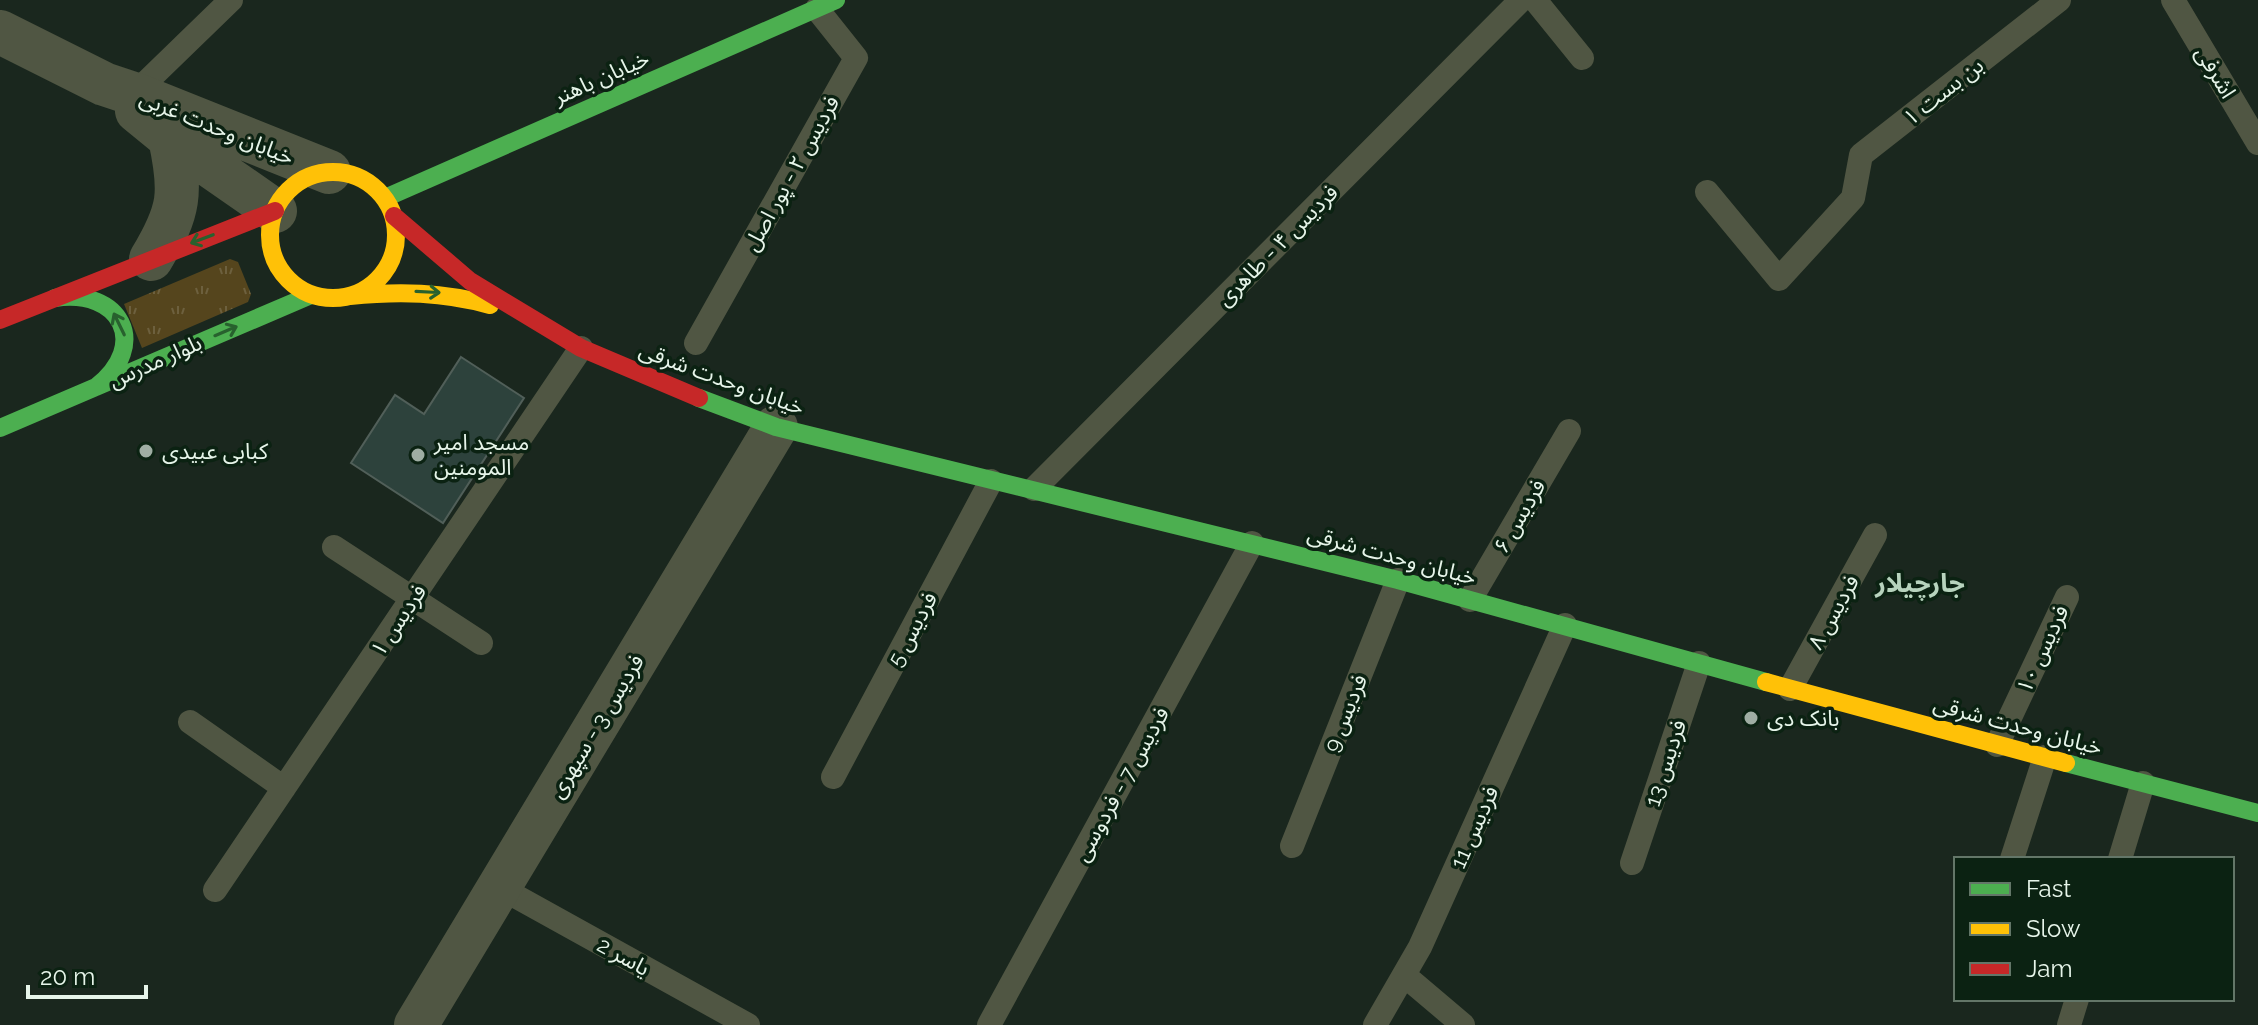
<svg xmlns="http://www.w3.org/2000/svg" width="2258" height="1025" font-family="Raleway,'Noto Sans Arabic',sans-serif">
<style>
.grass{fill:url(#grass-tufts)}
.building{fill:#2d423c;stroke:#515f59;stroke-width:2}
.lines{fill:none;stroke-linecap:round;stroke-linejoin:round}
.lane{stroke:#505643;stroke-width:24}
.street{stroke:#505643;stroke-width:44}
.fast{stroke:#4caf50;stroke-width:18}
.slow{stroke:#ffc107;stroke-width:18}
.jam{stroke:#c62828;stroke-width:18}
.oneway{stroke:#28612e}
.poi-dot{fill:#9fada3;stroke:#0b2212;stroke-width:3}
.labels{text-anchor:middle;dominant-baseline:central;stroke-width:7;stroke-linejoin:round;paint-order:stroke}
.street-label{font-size:22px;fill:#e7f5ea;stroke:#0b2212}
.poi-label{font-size:22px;fill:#e7f5ea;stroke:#0b2212;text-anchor:start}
.quarter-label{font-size:26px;font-weight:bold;fill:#b7d3bd;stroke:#0b2212}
</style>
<defs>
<pattern id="grass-tufts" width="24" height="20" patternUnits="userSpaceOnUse" patternTransform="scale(2)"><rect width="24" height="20" fill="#55451d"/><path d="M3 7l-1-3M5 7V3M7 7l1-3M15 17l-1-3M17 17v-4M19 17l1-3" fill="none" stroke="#6d603e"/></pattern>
</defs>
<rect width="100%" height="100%" fill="#1a271e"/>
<path class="grass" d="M230,259L238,262L251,294L248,302L142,348L124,304Z"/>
<path class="building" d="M461,357L524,398L443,523L351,463L395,395L424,414Z"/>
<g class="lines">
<path class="lane" d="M1535,0L1582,58
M2173,0L2258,143
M134,94L231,0
M1707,192L1779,279L1853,198L1861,155L2059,0
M696,343L856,58L817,9
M1034,489L1521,0
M334,547L481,643
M1470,600L1569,431
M1790,689L1875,535
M190,722L284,788
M1997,745L2067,597
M833,777L991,481
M1292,846L1398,580
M2012,859L2045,757
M2120,859L2143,783
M1632,863L1699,663
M499,887L748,1025
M215,890L581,348
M1404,975L1463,1025
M989,1025L1252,543
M1375,1025L1420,947L1565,625
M2069,1025L2077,999"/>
<path class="street" d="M0,32L104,84L134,94L329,172
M137,111L170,138L275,211
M151,259C180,211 182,193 170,138
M416,1025L776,427"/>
<path class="fast" d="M385,198L836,0
M55,298C120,288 151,344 96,387
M699,398L776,427L1398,580L1766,682
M0,428L311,295
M2066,763L2258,813"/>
<path class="slow" d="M270 235a63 63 0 1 1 126 0a63 63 0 1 1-126 0Z
M350,296C399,291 443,292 490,305
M1766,682L2066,763"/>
<path class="jam" d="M394,216L470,281L581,348L699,398
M0,320L275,211"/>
</g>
<defs><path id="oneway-shaft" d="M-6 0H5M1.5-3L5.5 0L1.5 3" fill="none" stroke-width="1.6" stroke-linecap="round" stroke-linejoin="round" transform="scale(2)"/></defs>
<g class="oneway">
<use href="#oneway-shaft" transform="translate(202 239) rotate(159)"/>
<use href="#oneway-shaft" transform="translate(428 292) rotate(3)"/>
<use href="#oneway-shaft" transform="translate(119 324) rotate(-116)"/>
<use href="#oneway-shaft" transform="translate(226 331) rotate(-23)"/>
</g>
<g class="poi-dot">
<circle cx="146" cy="451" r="8"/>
<circle cx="418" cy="455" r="8"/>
<circle cx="1751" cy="718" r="8"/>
</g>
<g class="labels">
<g class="street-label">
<text transform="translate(2216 72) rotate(59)">اشرفی</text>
<text transform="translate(601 77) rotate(-24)">خیابان باهنر</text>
<text transform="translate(1943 91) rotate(-38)">بن بست ۱</text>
<text transform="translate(217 127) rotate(22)">خیابان وحدت غربی</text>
<text transform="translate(791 173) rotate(-61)">فردیس ۲ - پور اصل</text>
<text transform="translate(1277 245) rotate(-45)">فردیس ۴ - طاهری</text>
<text transform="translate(155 361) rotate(-24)">بلوار مدرس</text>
<text transform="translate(722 378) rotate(20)">خیابان وحدت شرقی</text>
<text transform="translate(1519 516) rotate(-60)">فردیس ۶</text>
<text transform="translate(1392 555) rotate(15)">خیابان وحدت شرقی</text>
<text transform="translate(1833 612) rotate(-61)">فردیس ۸</text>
<text transform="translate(398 620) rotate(-56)">فردیس ۱</text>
<text transform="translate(912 629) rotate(-62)">فردیس 5</text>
<text transform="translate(2042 649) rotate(-65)">فردیس ۱۰</text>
<text transform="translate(1345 713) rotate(-68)">فردیس 9</text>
<text transform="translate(2018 725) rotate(15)">خیابان وحدت شرقی</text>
<text transform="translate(596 726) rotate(-59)">فردیس 3 - سپهری</text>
<text transform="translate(1665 763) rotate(-72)">فردیس 13</text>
<text transform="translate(1121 784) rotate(-61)">فردیس 7 - فردوسی</text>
<text transform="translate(1474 827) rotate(-66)">فردیس 11</text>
<text transform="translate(624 956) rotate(29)">یاسر 2</text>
</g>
<g class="poi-label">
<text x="434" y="442">مسجد امیر<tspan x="434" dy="25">المومنین</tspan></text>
<text x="162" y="451">کبابی عبیدی</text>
<text x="1767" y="718">بانک دی</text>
</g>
<g class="quarter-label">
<text x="1920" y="583">جارچیلار</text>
</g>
</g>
<rect x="1954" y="857" width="280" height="144" fill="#0b2212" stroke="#637668" stroke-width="2"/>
<rect x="1970" y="883" width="40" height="12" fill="#4caf50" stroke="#637668" stroke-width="2"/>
<text x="2026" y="897" font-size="24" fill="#e7f5ea">Fast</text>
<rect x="1970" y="923" width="40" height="12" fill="#ffc107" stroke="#637668" stroke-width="2"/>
<text x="2026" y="937" font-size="24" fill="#e7f5ea">Slow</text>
<rect x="1970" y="963" width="40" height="12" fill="#c62828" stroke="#637668" stroke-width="2"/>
<text x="2026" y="977" font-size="24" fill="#e7f5ea">Jam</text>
<path d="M28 985v12h118v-12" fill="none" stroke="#e7f5ea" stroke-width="4"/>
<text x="40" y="985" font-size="24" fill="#e7f5ea" stroke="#0b2212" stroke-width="6" paint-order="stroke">20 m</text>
</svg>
